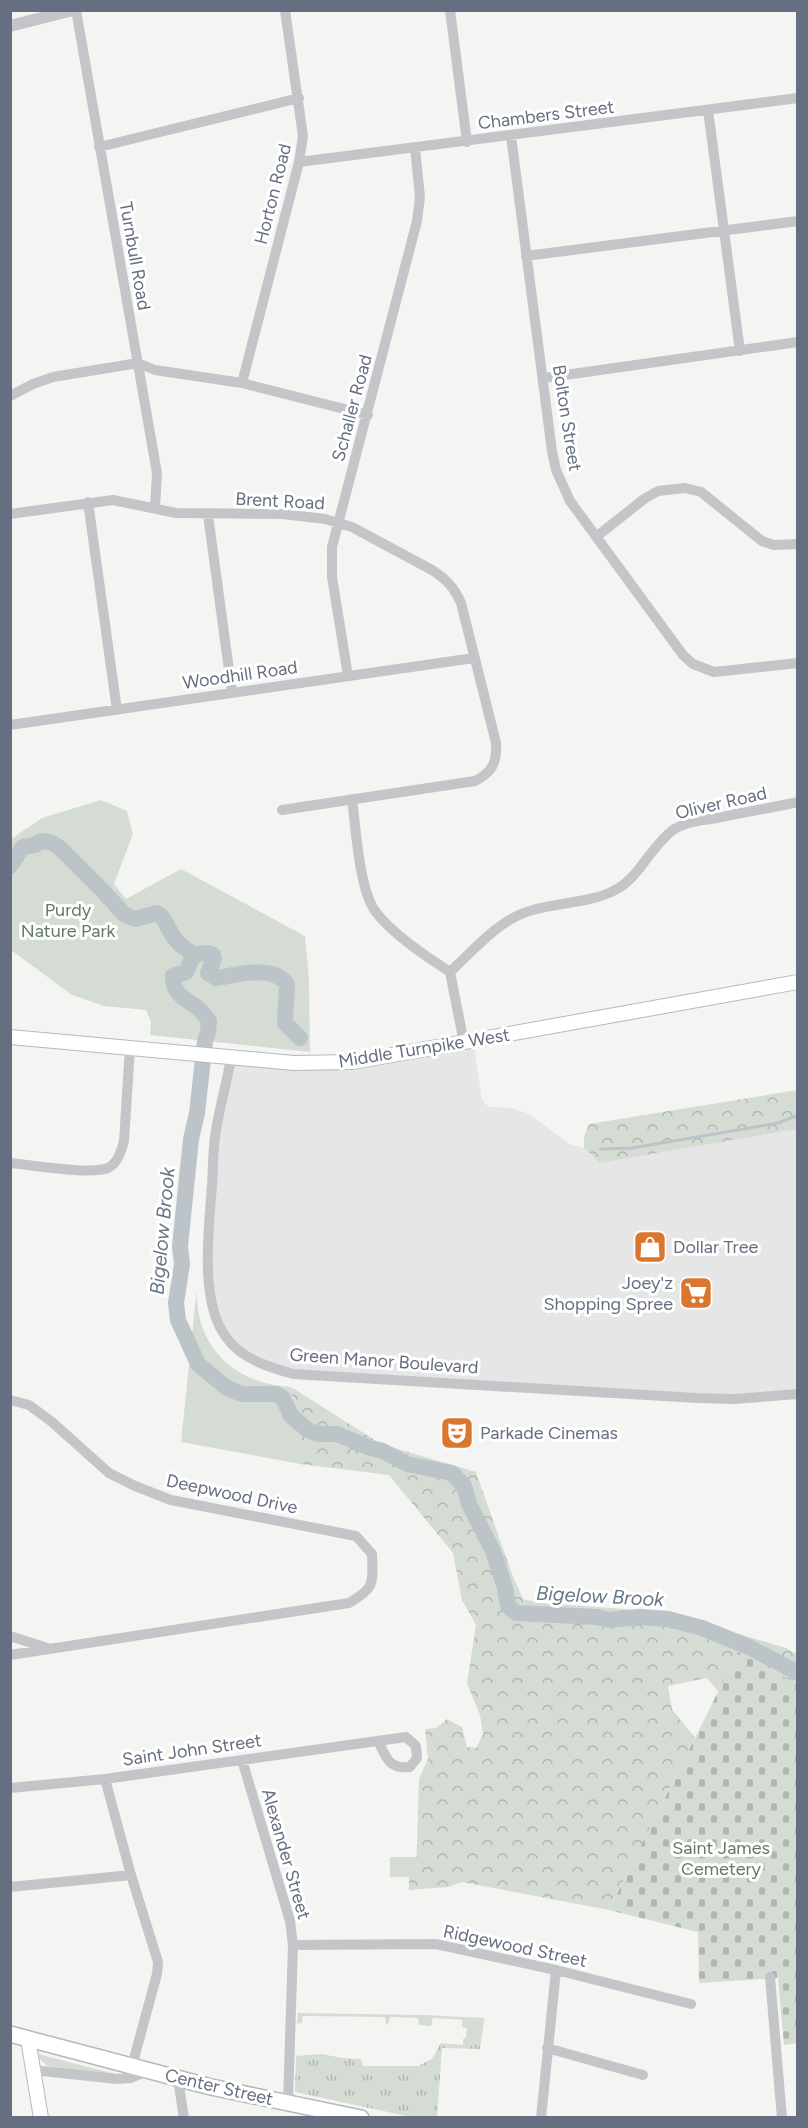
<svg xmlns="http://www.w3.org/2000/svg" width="808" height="2128" font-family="Figtree,sans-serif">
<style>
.built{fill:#e5e6e5}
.grass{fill:url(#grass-tufts)}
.forest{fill:url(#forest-crowns)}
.cemetery{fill:url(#cemetery-stones)}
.green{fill:#d5dcd3}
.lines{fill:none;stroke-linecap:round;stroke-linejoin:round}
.stream{stroke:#bcc4c9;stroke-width:3}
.river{stroke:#bcc4c9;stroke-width:16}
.secondary-casing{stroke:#b5b8bd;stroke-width:16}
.primary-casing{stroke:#b6b8bc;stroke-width:18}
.minor{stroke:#c3c5c9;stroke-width:10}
.tertiary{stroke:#c3c5c9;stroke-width:12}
.secondary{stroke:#fff;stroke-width:14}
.primary{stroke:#fff;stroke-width:15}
.labels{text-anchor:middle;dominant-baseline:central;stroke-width:6;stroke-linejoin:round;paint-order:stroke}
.street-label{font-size:18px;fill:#656f81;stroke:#fff}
.park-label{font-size:18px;fill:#647964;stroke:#fff}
.poi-label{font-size:18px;fill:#656f81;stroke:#fff;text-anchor:start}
.water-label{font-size:20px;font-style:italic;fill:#667785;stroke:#fff}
</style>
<defs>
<pattern id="grass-tufts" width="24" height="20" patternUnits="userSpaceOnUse" patternTransform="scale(1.5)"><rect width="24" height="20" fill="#d5dcd3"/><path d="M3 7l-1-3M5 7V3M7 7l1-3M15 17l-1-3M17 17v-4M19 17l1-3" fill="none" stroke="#b0b7b1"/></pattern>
<pattern id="forest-crowns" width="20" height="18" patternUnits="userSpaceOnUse" patternTransform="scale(1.5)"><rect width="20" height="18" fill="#d5dcd3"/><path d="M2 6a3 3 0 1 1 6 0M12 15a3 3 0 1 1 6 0" fill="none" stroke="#b0b7b1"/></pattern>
<pattern id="cemetery-stones" width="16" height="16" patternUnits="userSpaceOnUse" patternTransform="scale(1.5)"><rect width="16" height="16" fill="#d5dcd3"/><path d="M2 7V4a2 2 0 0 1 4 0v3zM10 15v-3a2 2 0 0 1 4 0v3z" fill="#b0b7b1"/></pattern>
</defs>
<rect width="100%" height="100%" fill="#f4f5f2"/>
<path class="built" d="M473,1041L482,1099L485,1104L490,1107L512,1108L529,1114L570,1144L584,1148L600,1163L797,1129V1394L778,1397L293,1374L267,1366L226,1339L210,1297V1205L231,1058L294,1063Z"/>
<path class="grass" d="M462,2020L484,2021L480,2049L442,2048L437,2117H411L295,2092L296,2056L321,2054L343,2058L361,2059L363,2066H418L432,2059L441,2043L463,2045V2039L466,2038L467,2028L462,2027Z"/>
<path class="forest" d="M797,1090V1129L600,1163L584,1148V1137L589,1124Z
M291,1387L381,1444L476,1472L512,1574L523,1599L541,1603L665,1612L786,1648L797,1654V1684L773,1671L744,1723L707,1678L668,1686L672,1709L695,1738L609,1910L462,1882L448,1887L409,1890V1877H416L419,1779L428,1759L425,1729L436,1728L447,1719L462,1727L467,1747L476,1748L483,1734L480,1715L467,1683L476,1625L462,1600L453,1553L389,1475L300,1464Z"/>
<path class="cemetery" d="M738,1652L797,1684V2043L784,2045L778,1978L699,1983L698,1932L609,1910Z"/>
<path class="green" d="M101,800L127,811L133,834L114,884L126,899L181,869L305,936L309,980L310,1052L150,1035L151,1022L146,1010L104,1006L72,995L11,950V839L42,818Z
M197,1287C194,1346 234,1384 291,1387L300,1464L181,1442Z
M390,1857H417L416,1877H390Z
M298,2013L425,2015L484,2018V2021L433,2018L431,2026L419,2025L418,2018L390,2017L388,2025L386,2024L385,2017L303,2016L302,2023L297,2024Z
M38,2054L123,2076L47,2066L39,2058Z"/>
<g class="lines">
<path class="stream" d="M601,1149L632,1148L778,1123L798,1115"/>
<path class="river" d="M10,866L23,847L35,845L41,841L50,842L59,847L103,891L124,914L135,919L157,913C165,918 165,922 169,929C174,940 184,949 194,954
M194,954L186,972L173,976C172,995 187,999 199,1009C203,1013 206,1017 209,1021L208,1032L205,1041L197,1113L191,1139L180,1246L182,1264L176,1303L178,1320L198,1364L227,1388L242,1394H276L283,1398L291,1416L308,1430L317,1434H337L370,1448L383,1451L407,1464L452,1473L464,1486L469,1504L493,1551L505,1588L508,1606L516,1613L597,1617L610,1620L640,1617L668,1619L702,1628L749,1647L798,1673
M194,954L209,953L213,955L214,959L208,973L216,978C237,975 272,964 287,984L285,1023L300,1038"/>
<defs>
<path id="secondary" d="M10,1037L294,1063L353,1062L798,982
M28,2039L41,2118"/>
<path id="primary" d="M10,2034L211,2087L361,2118"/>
</defs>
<use href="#secondary" class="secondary-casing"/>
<use href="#primary" class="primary-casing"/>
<path class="minor" d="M76,10L157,473L155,508
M450,10L467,142
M708,110L740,351
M511,136L552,451L556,470L570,501L683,655L693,664L714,672L798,663
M99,147L299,98
M299,162L798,98
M526,256L798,221
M544,378L798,342
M242,383L299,162L303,136L285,10
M10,396L33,384L53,377L138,363L155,370L242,383L368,415
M88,502L117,710
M10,514L113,500L176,513L282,514L325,519L352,527L432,570C446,579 454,587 461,603L496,743C497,762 493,772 475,781L282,810
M208,515L232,692
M596,537L644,499L658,491L685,488L701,492L762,541L774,545L798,544
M348,676L332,577V547L417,221L420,197L415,148
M10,725L474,658
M352,799C356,829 359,888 375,911C392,934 427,957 450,972L464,1043
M450,972C474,950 500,918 533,910C560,902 593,903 617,889C641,875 651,846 673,830C685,822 703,820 717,818C744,812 771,808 798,802
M231,1058C227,1082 220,1106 216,1130C213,1147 213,1167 212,1185C209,1228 199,1301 226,1337C241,1359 269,1367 293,1374L697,1398L734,1399L798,1394
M10,1163C32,1165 90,1175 108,1168C118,1163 121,1151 124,1141L130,1048
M10,1400L29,1405L52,1422L109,1473L135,1486L171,1500L356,1536L372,1554C373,1584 375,1588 349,1603L10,1655
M10,1636L47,1648
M242,1760L290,1921L293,1945L288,2103
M105,1779L131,1875L158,1962L157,1974L132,2066
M10,1788L105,1779L406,1737L416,1746L417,1758L410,1767C388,1769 387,1758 378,1741
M10,1887L131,1875
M293,1945L436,1944L556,1970L691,2004
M770,1977L782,2118
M547,2048L643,2075
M33,2070L117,2079L130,2078L148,2071
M178,2079L184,2118
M541,2118L556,1970"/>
<path class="tertiary" d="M10,26L73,10"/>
<use href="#secondary" class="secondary"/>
<use href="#primary" class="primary"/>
</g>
<defs>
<symbol id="shop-square" viewBox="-11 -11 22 22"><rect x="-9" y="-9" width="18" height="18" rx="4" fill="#da762d" stroke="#fff"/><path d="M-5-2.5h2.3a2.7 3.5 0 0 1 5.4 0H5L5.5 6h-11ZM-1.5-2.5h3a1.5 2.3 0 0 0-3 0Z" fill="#fff"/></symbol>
<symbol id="supermarket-square" viewBox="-11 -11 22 22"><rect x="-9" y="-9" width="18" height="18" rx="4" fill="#da762d" stroke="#fff"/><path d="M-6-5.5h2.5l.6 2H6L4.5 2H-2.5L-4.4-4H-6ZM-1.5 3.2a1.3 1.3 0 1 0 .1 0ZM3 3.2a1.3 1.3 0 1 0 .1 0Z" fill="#fff"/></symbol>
<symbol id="theatre-square" viewBox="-11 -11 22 22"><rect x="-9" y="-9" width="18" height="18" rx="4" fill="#da762d" stroke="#fff"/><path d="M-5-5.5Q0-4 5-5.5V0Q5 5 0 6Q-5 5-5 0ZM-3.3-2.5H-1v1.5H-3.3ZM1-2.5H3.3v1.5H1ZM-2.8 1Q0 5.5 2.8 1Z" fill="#fff"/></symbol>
</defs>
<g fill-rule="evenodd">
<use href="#shop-square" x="631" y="1228" width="38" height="38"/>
<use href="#supermarket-square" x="677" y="1274" width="38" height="38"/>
<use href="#theatre-square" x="438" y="1414" width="38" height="38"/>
</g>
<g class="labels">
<g class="street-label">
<text transform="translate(546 115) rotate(-7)">Chambers Street</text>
<text transform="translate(273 194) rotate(-76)">Horton Road</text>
<text transform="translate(135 256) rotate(80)">Turnbull Road</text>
<text transform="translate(352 408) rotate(-75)">Schaller Road</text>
<text transform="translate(567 418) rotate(81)">Bolton Street</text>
<text transform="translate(280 501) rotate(3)">Brent Road</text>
<text transform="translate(240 675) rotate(-8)">Woodhill Road</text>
<text transform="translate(721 803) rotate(-13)">Oliver Road</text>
<text transform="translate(424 1048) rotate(-9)">Middle Turnpike West</text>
<text transform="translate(384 1361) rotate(4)">Green Manor Boulevard</text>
<text transform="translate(232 1494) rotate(12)">Deepwood Drive</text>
<text transform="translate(192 1750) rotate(-8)">Saint John Street</text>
<text transform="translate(286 1854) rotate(74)">Alexander Street</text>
<text transform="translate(515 1946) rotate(12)">Ridgewood Street</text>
<text transform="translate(219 2087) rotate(13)">Center Street</text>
</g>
<g class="park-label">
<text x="68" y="910">Purdy<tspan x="68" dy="21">Nature Park</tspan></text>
<text x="721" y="1848">Saint James<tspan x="721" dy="21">Cemetery</tspan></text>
</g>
<g class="poi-label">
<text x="673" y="1247">Dollar Tree</text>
<text x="673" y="1283" text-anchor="end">Joey'z<tspan x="673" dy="21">Shopping Spree</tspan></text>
<text x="480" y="1433">Parkade Cinemas</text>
</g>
<g class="water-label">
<text transform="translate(162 1231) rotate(-85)">Bigelow Brook</text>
<text transform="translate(600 1596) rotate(3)">Bigelow Brook</text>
</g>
</g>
<rect width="808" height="2128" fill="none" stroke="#656f81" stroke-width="24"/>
</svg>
